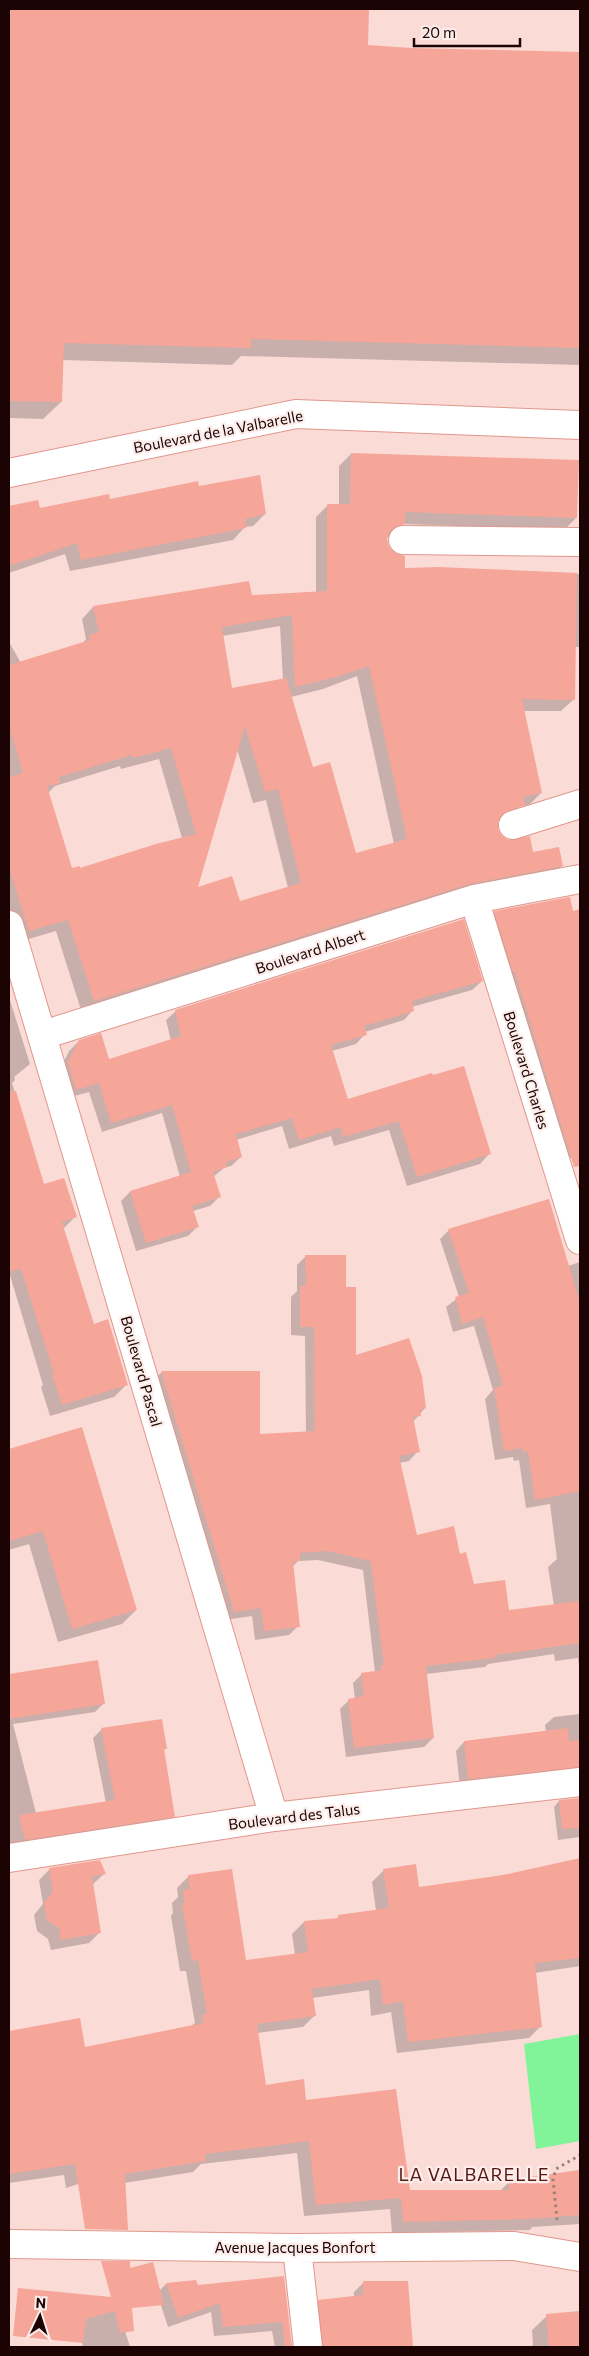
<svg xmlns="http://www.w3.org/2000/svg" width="589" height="2356" font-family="Commissioner,sans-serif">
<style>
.green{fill:#81f398}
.shadow{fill:#0003;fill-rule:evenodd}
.building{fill:#f6a599;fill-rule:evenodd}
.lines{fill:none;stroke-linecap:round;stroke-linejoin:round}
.minor-casing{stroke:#e0978c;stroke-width:30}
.path{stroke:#9c807c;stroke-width:3;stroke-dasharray:2.5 4;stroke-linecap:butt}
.minor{stroke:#fff;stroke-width:28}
.labels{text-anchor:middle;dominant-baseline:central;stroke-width:4.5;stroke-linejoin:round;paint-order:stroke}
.street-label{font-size:15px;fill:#1b0403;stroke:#fdedea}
.quarter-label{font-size:18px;letter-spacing:1px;fill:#541812;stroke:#fdedea}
</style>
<rect width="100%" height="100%" fill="#fbdbd6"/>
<path class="green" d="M580,2034V2141L536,2149L524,2044Z"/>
<path class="shadow" d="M9,9H368L367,46L410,49L580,53V365L241,356L232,365L62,360L61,402L43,419L9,418Z
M351,454L576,518L564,530L403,524L391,536L387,537L386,540L389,549L404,569L438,568L580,574V647H574L573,700L561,711H523L541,793L529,805L521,806L511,817L496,822L497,830L501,837L532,854L562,866L550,878L82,1013L56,931L15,943L9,928V642L21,663L82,644L86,639L82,619L93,607L316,593V517L328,505H339V466ZM280,626L283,680L231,689L222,636ZM357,676L394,844L356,855L313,769L291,697L323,689ZM237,749L253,803L266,800L288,888L240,902L196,889ZM159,759L182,838L80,869L71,870L48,793L55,786L120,766L121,769Z
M198,488L265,514L253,526L245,527L233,540L70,571L65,554L9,573V507L38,502L39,509Z
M580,910V1156L560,1161L486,921L495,912H572Z
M482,981L472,990L412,1007L413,1010L404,1020L365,1032V1034L356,1044L332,1051L347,1101L489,1154L480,1164L407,1186L389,1130L334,1146L331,1136L289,1149L282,1126L236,1140L241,1157L231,1166L224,1168L213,1177L219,1197L210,1206L193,1211L197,1227L188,1236L136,1251L121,1201L130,1192L180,1177L162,1113L102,1132L89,1092L67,1098L59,1072L69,1051L79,1041L108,1060L171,1041L166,1020L176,1011Z
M9,997L30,1064L14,1077L15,1080L12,1083L43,1186L75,1217L63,1229L93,1325L126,1385L114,1397L50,1416L41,1387L43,1385L9,1272Z
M449,1230L568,1266L580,1262V1674L578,1658L555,1661L554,1654L488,1664L485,1667L426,1674L433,1738L424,1747L346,1757L340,1709L349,1700L355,1699L353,1683L362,1674L375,1672L363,1570L318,1560L298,1561L292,1567L298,1626L289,1635L255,1640L252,1616L225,1620L152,1381L162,1372L258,1436L306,1433L305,1336L291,1335V1297L297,1291V1265L306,1256L344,1288L355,1357L425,1408L413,1422L418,1451L409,1461L399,1463L416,1536L459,1555L473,1585L508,1611L554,1606L548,1567L557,1559L550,1504L526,1508L519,1460L514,1461L513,1457L495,1460L485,1399L493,1390L474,1326L453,1332L446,1307L459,1297L440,1239Z
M81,1428L136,1610L122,1624L58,1642L29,1544L9,1550V1450Z
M97,1661L103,1704L95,1712L13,1724L36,1813L106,1803L93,1738L101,1730L166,1748L163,1751L173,1816L165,1824L9,1849V1675Z
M580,1714V1778L460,1787L456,1751L464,1742L546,1732L545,1725L554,1717Z
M580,1799V1837L558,1840L554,1807L559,1801Z
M580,1860V1966L535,1973L541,2026L529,2038L397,2053L391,2012L371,2016L369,1990L312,1998L315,2015L303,2027L257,2033L265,2086L305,2102L409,2191H500L510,2181L580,2170V2224L532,2227L530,2230L392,2233L390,2209L304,2216L297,2153L201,2164L193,2172L118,2184L114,2172L66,2188L64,2175L9,2183V2032L79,2020L84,2049L191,2026L195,2023L186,1971H180L171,1916L173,1913L172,1903L178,1897L177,1888L189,1876L245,1962L295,1955L292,1934L304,1922L336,1919L339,1916L376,1911L372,1882L384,1870L418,1889L503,1876Z
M50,1869L104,1874L92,1885L100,1932L89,1943L51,1950L48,1939L37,1931L34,1915L43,1904L39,1880Z
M283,2278L291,2347H275L272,2331L214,2336L211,2312L168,2327L157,2293L166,2284L197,2286Z
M364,2282H407L412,2347H314L309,2311L319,2301L354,2297V2292Z
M115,2299L130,2347H83L71,2300Z
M580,2312V2347H531L533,2345L532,2330L547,2316Z"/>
<path class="building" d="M9,9H369L368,45L411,48L580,52V348L251,339V348L64,343L62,402L9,401Z
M351,453L579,460L577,518L405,512V524L395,527L389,532L387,539L389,547L395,553L405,556V568L438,567L577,573L575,700L522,699L542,793L523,797L525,805L502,814L498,822V829L502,836L509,840L530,836L533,852L559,847L563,866L469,884L94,1001L68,920L29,931L9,868V777L23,773L9,726V665L90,640L89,635L99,632L93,606L249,581L252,595L327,591V504H350ZM292,615L295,687L336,677L369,666L407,839L356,853L330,762L313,767L286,678L232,688L222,627ZM245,726L265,792L278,789L301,883L240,901L232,876L198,887ZM171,748L196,834L156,844L80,868V866L72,868L47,786L60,783L59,777L132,755L133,758Z
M260,475L266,514L245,519L246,528L81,560L77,543L9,566V506L38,500L40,508L109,494L110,499L198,481L199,486Z
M570,897L573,911L580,909V1166L574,1167L515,972H513L494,911Z
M464,919L483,981L412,1001L414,1011L364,1026L367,1035L331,1045L348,1099L432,1073L433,1075L464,1066L491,1154L417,1177L399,1121L343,1137L341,1127L299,1140L292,1118L236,1134L242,1157L226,1162L227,1167L213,1172L221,1197L192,1206L199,1227L146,1243L130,1191L191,1172L172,1105L111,1123L99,1083L76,1090L68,1062L79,1040L101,1033L109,1059L181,1036L175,1010Z
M16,1091L44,1184L64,1178L77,1217L62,1222L94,1324L108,1319L128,1385L62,1405L52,1374L54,1373L21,1269L9,1272V1092Z
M549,1199L580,1303V1491L535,1500L528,1451L523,1452L522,1448L504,1451L494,1388L503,1386L483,1317L462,1324L455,1297L469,1293L448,1229Z
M305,1255H346V1287H356V1355L409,1338L422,1376L426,1408L420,1410L421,1416L413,1417L420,1452L399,1456L417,1535L454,1526L460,1554L466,1552L474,1584L505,1580L509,1610L580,1601V1643L495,1655V1658L426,1666L434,1738L354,1748L348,1699L364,1696L361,1673L382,1670L381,1665H384L371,1561L328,1551L300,1553V1561L293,1562L300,1627L264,1631L261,1608L234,1612L161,1371H260V1434L315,1431L314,1327H300V1286H306Z
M82,1427L137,1610L72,1629L43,1531L9,1541V1449Z
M98,1660L105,1704L9,1719V1674Z
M162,1719L167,1749H164L175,1817L25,1840L19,1815L115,1800L101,1728Z
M568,1728L569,1741L580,1740V1767L468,1779L464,1741Z
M580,1798V1828L562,1829L559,1800Z
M580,1858V1958L535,1963L542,2027L408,2042L403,2001L383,2005L380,1979L312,1989L316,2016L257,2024L266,2085L304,2079L306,2100L396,2089L410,2190H509V2180L580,2170V2215L530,2219L403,2222L401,2198L316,2205L309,2141L205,2154L206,2161L125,2174L128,2230L85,2229L75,2164L9,2174V2031L80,2018L85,2047L203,2023L202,2015L207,2014L198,1960L192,1961L182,1903H185L183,1890L190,1889L188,1875L232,1869L246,1960L308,1952L304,1921L339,1918L338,1915L389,1908L383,1869L416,1864L419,1887L503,1875Z
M100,1860L106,1874L92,1876L101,1933L61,1940L59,1928L47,1920L44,1903L53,1892L49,1868Z
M101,2261H130V2268L153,2262L164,2305L132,2308L134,2331L120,2333L115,2311L86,2319L83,2343L13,2336L18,2288L111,2297Z
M284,2276L292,2347H285L282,2322L223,2327L220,2303L178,2318L166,2283L196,2280L198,2285Z
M363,2281H408L413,2347H323L318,2300L363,2295Z
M580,2311V2347H549L546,2314Z"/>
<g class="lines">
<defs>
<path id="minor" d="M9,473L296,414L580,425
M403,540L580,542
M513,825L580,804
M474,899L580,1240
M9,925L274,1817
M43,1035L474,899L580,879
M9,1858L274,1817L580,1782
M9,2244L297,2248L514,2246L580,2257
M297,2248L308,2347"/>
</defs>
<use href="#minor" class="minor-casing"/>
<path class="path" d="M557,2220L553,2179L556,2169L580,2155"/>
<use href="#minor" class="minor"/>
</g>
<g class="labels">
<g class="street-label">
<text transform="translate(218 431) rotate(-11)">Boulevard de la Valbarelle</text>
<text transform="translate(310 951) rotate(-18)">Boulevard Albert</text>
<text transform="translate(527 1070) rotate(73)">Boulevard Charles</text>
<text transform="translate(142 1371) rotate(74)">Boulevard Pascal</text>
<text transform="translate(294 1816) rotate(-7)">Boulevard des Talus</text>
<text x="295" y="2247">Avenue Jacques Bonfort</text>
</g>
<g class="quarter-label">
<text x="474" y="2174">LA VALBARELLE</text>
</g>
</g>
<rect width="589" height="2356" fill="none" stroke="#1b0403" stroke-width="20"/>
<g transform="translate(40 2316) rotate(4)" stroke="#fdedea" stroke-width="4" paint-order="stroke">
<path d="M0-4L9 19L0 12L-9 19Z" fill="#1b0403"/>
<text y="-8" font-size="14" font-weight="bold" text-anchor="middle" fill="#1b0403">N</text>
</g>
<path d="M414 38v8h106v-8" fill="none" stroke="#1b0403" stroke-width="2.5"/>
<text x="422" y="38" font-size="15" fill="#1b0403" stroke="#fdedea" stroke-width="4" paint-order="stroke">20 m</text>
</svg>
